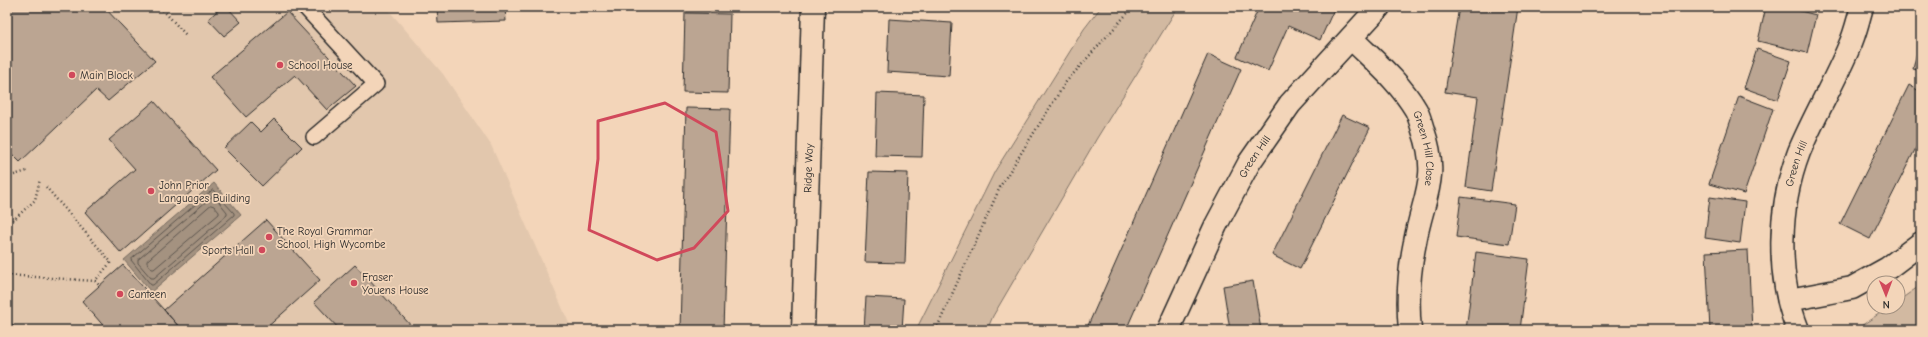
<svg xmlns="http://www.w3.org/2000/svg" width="1928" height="337" font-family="'Comic Neue',sans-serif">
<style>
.built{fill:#e2c7ad}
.green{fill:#d2b9a1;stroke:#7e7266}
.water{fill:#a49280;stroke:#74695e}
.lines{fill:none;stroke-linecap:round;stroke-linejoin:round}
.shore{stroke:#5b544d;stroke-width:1}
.building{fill:#bba592;stroke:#2b2b2b}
.lane-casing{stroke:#2b2b2b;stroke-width:18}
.street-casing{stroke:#2b2b2b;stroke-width:25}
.path{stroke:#2b2b2b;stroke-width:2.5;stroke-dasharray:1 3;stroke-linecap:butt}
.lane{stroke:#f3d5b9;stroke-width:15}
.street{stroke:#f3d5b9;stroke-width:22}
.marked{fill:none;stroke:#d1495b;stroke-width:3;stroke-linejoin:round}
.poi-dot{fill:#d1495b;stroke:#f3d5b9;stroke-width:1.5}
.labels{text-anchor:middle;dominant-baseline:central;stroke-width:3.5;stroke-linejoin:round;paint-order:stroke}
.poi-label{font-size:11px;fill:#2b2b2b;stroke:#f3d5b9;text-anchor:start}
.street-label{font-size:11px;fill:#2b2b2b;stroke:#f3d5b9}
</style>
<rect width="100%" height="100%" fill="#f3d5b9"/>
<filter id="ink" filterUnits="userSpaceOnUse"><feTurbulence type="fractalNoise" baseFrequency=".025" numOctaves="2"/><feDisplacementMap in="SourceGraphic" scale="8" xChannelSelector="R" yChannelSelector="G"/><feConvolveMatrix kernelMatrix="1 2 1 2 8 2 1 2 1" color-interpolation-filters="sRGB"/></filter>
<g filter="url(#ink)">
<path class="built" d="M7,7H386L443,74L491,145L572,330H7Z"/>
<path class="green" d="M1101,7H1178L1097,138L993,316L987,330H916L995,171L1084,29Z
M1921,285V330H1855L1889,307H1898V301Z"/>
<path class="water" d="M214,183L241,215L151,292L124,260Z"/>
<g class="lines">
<path class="shore" d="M213,190L234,213V215L153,285H151L131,260Z
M212,197H215L227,212V215L154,278H151L138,263V260Z
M211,205L214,206L219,212V214L154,269H152L147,263V261Z"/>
</g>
<path class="building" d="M7,7H104L155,61L108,101L96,90L20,162L7,149Z
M222,7H227L241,22L224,36L208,19Z
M437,7H505L506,21L438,23Z
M1259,7H1335L1320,40L1288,26L1268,71L1237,57Z
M1459,7H1518L1491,191L1466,187L1478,97L1445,92Z
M1766,7H1785L1816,15L1807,53L1758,41Z
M287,12L356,86L327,110L295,75L246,117L210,77Z
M685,13L730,14L728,93L683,92Z
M889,19L952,23L949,76L887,72Z
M1921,35V71L1913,69Z
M1757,49L1791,61L1778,100L1744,88Z
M1208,54L1241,69L1126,330H1086Z
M1909,85L1921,92V138L1870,239L1840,224Z
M877,93L924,95L922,157L875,156Z
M1739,96L1773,109L1744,194L1709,184Z
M154,101L216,170L121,253L85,212L135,169L109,140Z
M686,108L730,109L723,330H680Z
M1342,115L1370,128L1300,269L1272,255Z
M274,119L302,147L262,186L224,148L251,122L261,132Z
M869,172L908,173L905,263L865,262Z
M1461,197L1515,204L1509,244L1456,237Z
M1710,197L1745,202L1740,243L1705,238Z
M266,220L320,280L264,330H182L164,310Z
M1748,250L1752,330H1710L1706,252Z
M1476,252L1529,259L1520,330H1466Z
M123,265L164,310L182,330H107L82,301Z
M355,265L415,330H340L314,302Z
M1253,281L1261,330H1230L1223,286Z
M866,297L904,299L902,330H864Z
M7,319L17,330H7Z
M1378,327V330H1357V329Z"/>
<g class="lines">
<defs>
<path id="lane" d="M305,7L376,84L314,137"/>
<g id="street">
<path id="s1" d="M1351,38C1374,61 1399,81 1416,110C1419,116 1421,123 1423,130C1440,178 1423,197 1415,242C1409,271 1407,300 1410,330"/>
<path d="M1789,300L1852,288L1888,268L1921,243"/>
<path id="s2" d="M803,330L813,7"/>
<path id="s3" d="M1168,330L1216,225L1249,163L1290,104L1379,7"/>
<path id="s4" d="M1798,330C1776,275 1778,207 1799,152C1814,116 1834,83 1849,47C1855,35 1858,20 1862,7"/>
</g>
</defs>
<use href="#lane" class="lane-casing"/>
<use href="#street" class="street-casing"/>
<path class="path" d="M160,7L186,35
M14,175L27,171
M46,187L111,262L95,281
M7,226L35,200L40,179
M7,275L95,281L100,286
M936,330L1001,185L1066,82L1133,7"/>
<use href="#lane" class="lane"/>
<use href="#street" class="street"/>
</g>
</g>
<path class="marked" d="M665,103L716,132L728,211L694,248L657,260L589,230L598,159V121Z"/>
<g class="poi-dot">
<circle cx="280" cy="65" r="4"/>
<circle cx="72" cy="75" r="4"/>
<circle cx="151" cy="191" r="4"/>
<circle cx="269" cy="237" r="4"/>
<circle cx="262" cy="250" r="4"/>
<circle cx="354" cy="283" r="4"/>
<circle cx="120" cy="294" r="4"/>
</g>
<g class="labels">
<g class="poi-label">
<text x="288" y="65">School House</text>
<text x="80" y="75">Main Block</text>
<text x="159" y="185">John Prior<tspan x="159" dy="13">Languages Building</tspan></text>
<text x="277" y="231">The Royal Grammar<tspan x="277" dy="13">School, High Wycombe</tspan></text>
<text x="254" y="250" text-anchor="end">Sports Hall</text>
<text x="362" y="277">Fraser<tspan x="362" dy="13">Youens House</tspan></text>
<text x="128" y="294">Canteen</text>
</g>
<g class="street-label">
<text stroke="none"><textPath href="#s1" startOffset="137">Green Hill Close</textPath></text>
<text stroke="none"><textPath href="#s3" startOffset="194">Green Hill</textPath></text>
<text stroke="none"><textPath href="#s4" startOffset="170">Green Hill</textPath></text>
<text stroke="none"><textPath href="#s2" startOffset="162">Ridge Way</textPath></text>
</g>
</g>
<rect width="1928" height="337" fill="none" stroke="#f3d5b9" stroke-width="24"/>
<rect x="12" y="12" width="1904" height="313" fill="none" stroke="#2b2b2b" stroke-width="1.5" filter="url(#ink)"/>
<g transform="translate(1886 295) rotate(179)"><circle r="19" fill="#f3d5b9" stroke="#a39180"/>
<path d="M0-3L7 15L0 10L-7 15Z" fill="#d1495b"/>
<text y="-6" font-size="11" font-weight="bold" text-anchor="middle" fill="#2b2b2b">N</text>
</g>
</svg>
